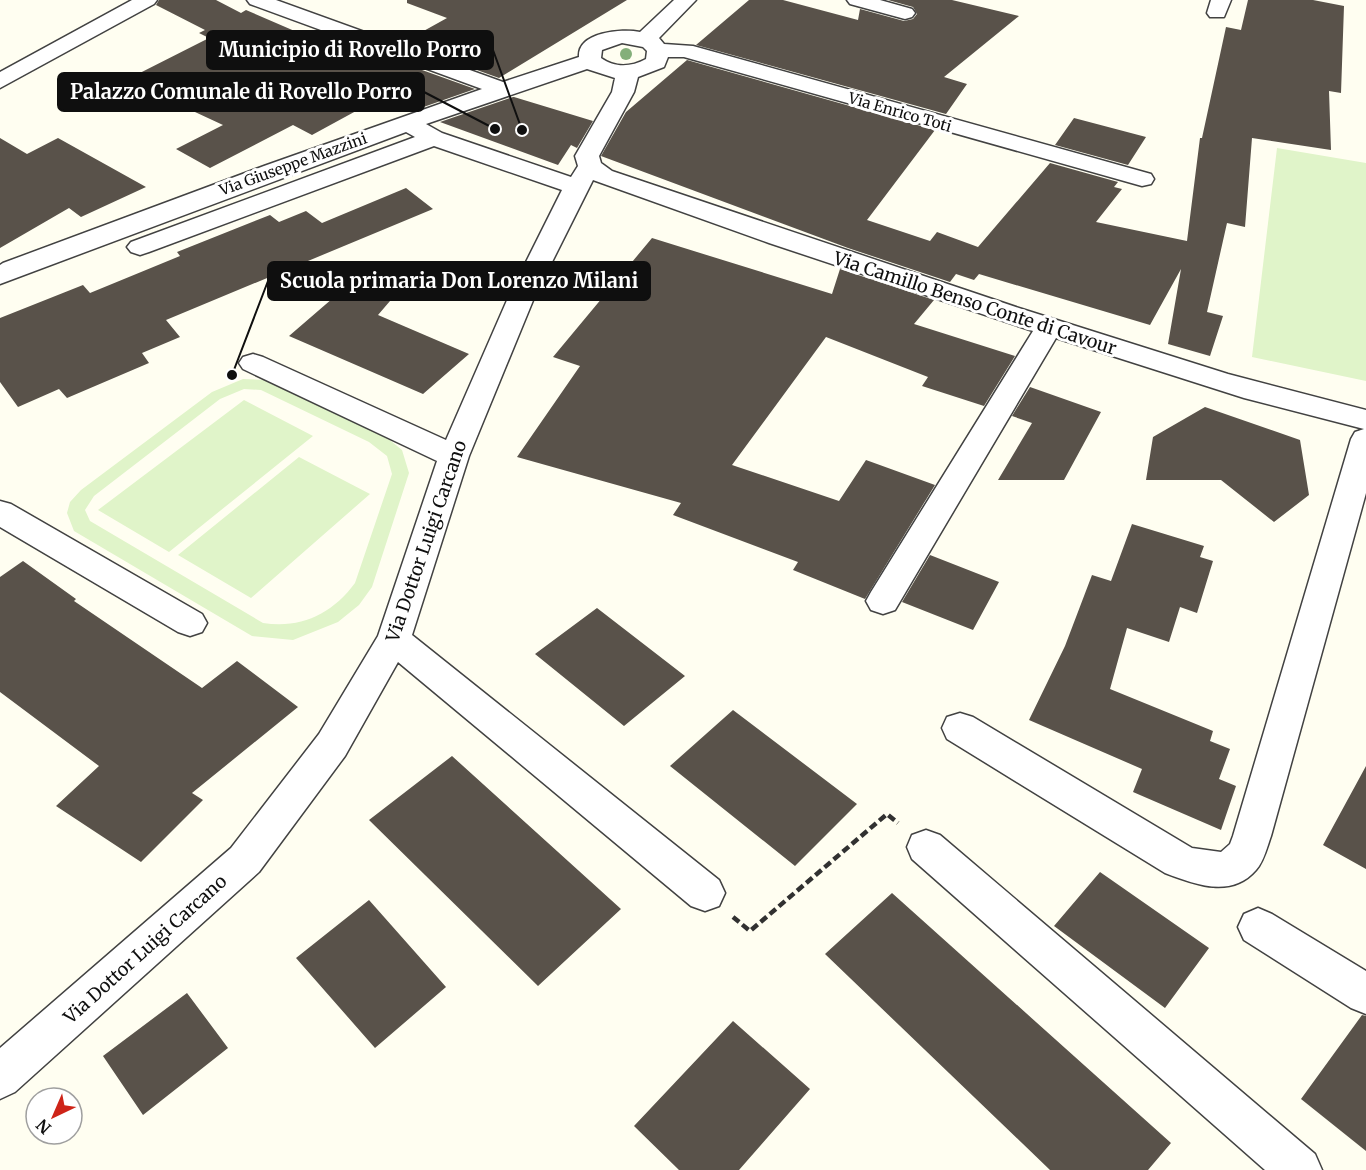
<svg xmlns="http://www.w3.org/2000/svg" width="1366" height="1170" font-family="Merriweather,serif">
<style>
.pitch{fill:#e0f4c9;fill-rule:evenodd}
.building{fill:#59524a}
.lines{fill:none;stroke-linecap:round;stroke-linejoin:round}
.minor-casing{stroke:#424242;stroke-width:3}
.path{stroke:#313131;stroke-width:4.5;stroke-dasharray:8 4;stroke-linecap:butt}
.minor{fill:#fff;fill-rule:evenodd}
.tree{fill:#84af7a}
.labels{text-anchor:middle;dominant-baseline:central;stroke-width:6;stroke-linejoin:round;paint-order:stroke}
.far-street-label{font-size:15px;fill:#0f0f0f;stroke:#fff}
.street-label{font-size:18px;fill:#0f0f0f;stroke:#fff}
.leader{fill:none;stroke:#0f0f0f;stroke-width:2}
.callout-dot{fill:#0f0f0f;stroke:#fff;stroke-width:2}
.callout{fill:#0f0f0f;stroke:#0f0f0f;stroke-width:2}
.callout-label{font-size:20px;text-anchor:middle;font-weight:bold;fill:#fff}
</style>
<rect width="100%" height="100%" fill="#fffef1"/>
<path class="pitch" d="M1277,148L1366,163V381L1252,357Z
M243,379L269,380L381,433L402,450L409,473L372,587L359,605L338,622L293,640L252,636L74,531L67,513L70,502L81,490L212,392ZM244,389L261,390L369,442L387,456L392,474L355,583C332,614 301,629 263,623L90,521L85,510L94,496L220,399Z
M244,400L313,436L169,552L98,510Z
M299,457L370,494L251,598L178,555Z"/>
<path class="building" d="M159,0H216L241,13L246,10L334,48L344,42L475,89L412,111L378,99L312,135L293,125L210,168L176,149L223,125L126,80L209,38L199,33L205,30L156,5Z
M407,0H627L499,78L402,43L447,18L407,3Z
M749,0H783L858,20L860,9L904,21L913,19L917,14L913,7L888,0H952L1019,16L944,77L967,84L946,114L696,45Z
M1248,0H1313L1344,6L1341,93L1329,91L1331,150L1252,138L1245,227L1227,223L1207,312L1223,316L1210,356L1168,344L1181,269L1150,325L979,274L974,280L956,274L950,282L848,248L601,156L626,112L687,60L935,130L867,220L930,241L937,232L978,247L1050,163L1118,182L1114,187L1122,189L1096,222L1187,241L1200,138H1202L1226,27L1241,30Z
M513,97H514L593,121L577,148L571,145L558,165L440,122Z
M1074,118L1146,137L1128,165L1055,145Z
M0,138L27,154L58,138L146,187L81,217L69,208L0,248Z
M406,188L433,209L166,320L180,337L142,353L149,363L67,398L59,389L18,407L0,382V318L83,285L90,293L180,256L177,252L270,215L279,222L306,211L322,223Z
M652,238L832,294L840,269L934,300L914,324L1015,356L984,406L922,386L928,377L826,337L732,465L839,501L866,460L935,485L865,599L793,570L798,562L673,515L681,503L517,457L580,366L553,357Z
M369,267L396,294L378,315L469,354L423,394L289,336Z
M1030,387L1101,412L1064,480H998L1032,423L1012,416Z
M1205,407L1300,440L1309,495L1274,522L1221,480H1146L1153,437Z
M1132,524L1204,546L1200,557L1213,561L1197,613L1180,607L1169,642L1127,628L1110,689L1213,731L1210,741L1230,749L1219,779L1236,786L1221,830L1133,792L1142,769L1029,720L1065,646L1092,575L1111,581Z
M930,555L999,582L973,630L902,602Z
M23,561L76,599L74,601L202,688L237,661L298,707L192,793L203,800L141,862L56,806L99,766L0,692V577Z
M597,608L685,676L624,726L535,654Z
M733,710L857,804L795,866L670,766Z
M452,756L621,909L538,986L369,820Z
M1366,766V869L1323,845Z
M1100,872L1209,948L1165,1008L1054,926Z
M892,893L1171,1143L1148,1170H1050L825,954Z
M369,900L446,987L375,1048L296,958Z
M187,993L228,1048L143,1115L103,1056Z
M1362,1015L1366,1016V1151L1301,1099Z
M733,1021L810,1089L739,1170H679L634,1126Z"/>
<g class="lines">
<defs>
<path id="minor" d="M132,0H157L154,4L0,88V72Z
M247,0H276L503,82L579,57C577,32 622,28 640,32L674,0H696L659,38L664,44L693,46L1151,174L1154,179L1151,184L1142,186L684,57H668L664,67L638,77L634,92L599,156L601,163L612,171L1022,309L1228,374L1366,410V493L1271,836C1267,847 1264,861 1256,870C1231,899 1194,884 1165,873L947,739L942,728L947,717L960,713L973,717L1192,848L1221,852L1230,844L1233,836L1351,439L1355,432L1364,429L1244,398L1056,338L895,610L883,614L871,610L866,601L871,592L1033,331L769,243L593,180L534,298L469,456L412,635L719,880L725,893L719,906L705,911L691,906L398,662L345,756L259,872L15,1092L0,1099V1048L231,848L319,734L378,636L437,461L243,369L239,363L243,357L253,354L263,357L446,440L508,298L562,190L434,146L149,252L140,255L131,252L127,247L131,242L415,137L406,132L0,284V265L3,263L264,166L482,89L250,4ZM622,43L643,47L647,51L646,59C631,67 615,68 601,58L602,50ZM587,69L615,78L612,92L575,156L578,166L571,177L442,133L426,124Z
M847,0H880L912,9L915,13L912,17L905,19L850,4Z
M1211,0H1231L1224,17H1210L1207,13Z
M0,501L11,504L202,614L207,623L202,632L190,636L178,632L0,527Z
M926,830L940,835L1315,1154L1322,1170H1265L912,859L907,847L912,835Z
M1258,908L1272,914L1366,971V1014L1351,1008L1244,940L1238,927L1244,914Z"/>
</defs>
<use href="#minor" class="minor-casing"/>
<path class="path" d="M733,917L750,931L887,814L898,823"/>
<use href="#minor" class="minor"/>
</g>
<circle class="tree" cx="626" cy="54" r="6"/>
<g class="labels">
<g class="far-street-label">
<text transform="translate(900 112) rotate(16)">Via Enrico Toti</text>
<text transform="translate(293 164) rotate(-20)">Via Giuseppe Mazzini</text>
</g>
<g class="street-label">
<text transform="translate(975 303) rotate(18)">Via Camillo Benso Conte di Cavour</text>
<text transform="translate(426 541) rotate(-71)">Via Dottor Luigi Carcano</text>
<text transform="translate(145 949) rotate(-42)">Via Dottor Luigi Carcano</text>
</g>
</g>
<path class="leader" d="M522 130L493 50M495 129L424 92M232 375L268 281"/>
<g class="callout-dot">
<circle cx="522" cy="130" r="6"/>
<circle cx="495" cy="129" r="6"/>
<circle cx="232" cy="375" r="6"/>
</g>
<g class="callout">
<rect x="207" y="31" width="286" height="38" rx="6"/>
<rect x="58" y="73" width="366" height="38" rx="6"/>
<rect x="268" y="262" width="382" height="38" rx="6"/>
</g>
<g class="callout-label">
<text x="350" y="57">Municipio di Rovello Porro</text>
<text x="241" y="99">Palazzo Comunale di Rovello Porro</text>
<text x="459" y="288">Scuola primaria Don Lorenzo Milani</text>
</g>
<g transform="translate(54 1116) rotate(224)"><circle r="28" fill="#ffffff" stroke="#9f9f9f" stroke-width="1.5"/>
<path d="M0-4.5L10 22L0 15L-10 22Z" fill="#ce2418"/>
<text y="-9" font-size="16" font-weight="bold" text-anchor="middle" fill="#0f0f0f">N</text>
</g>
</svg>
